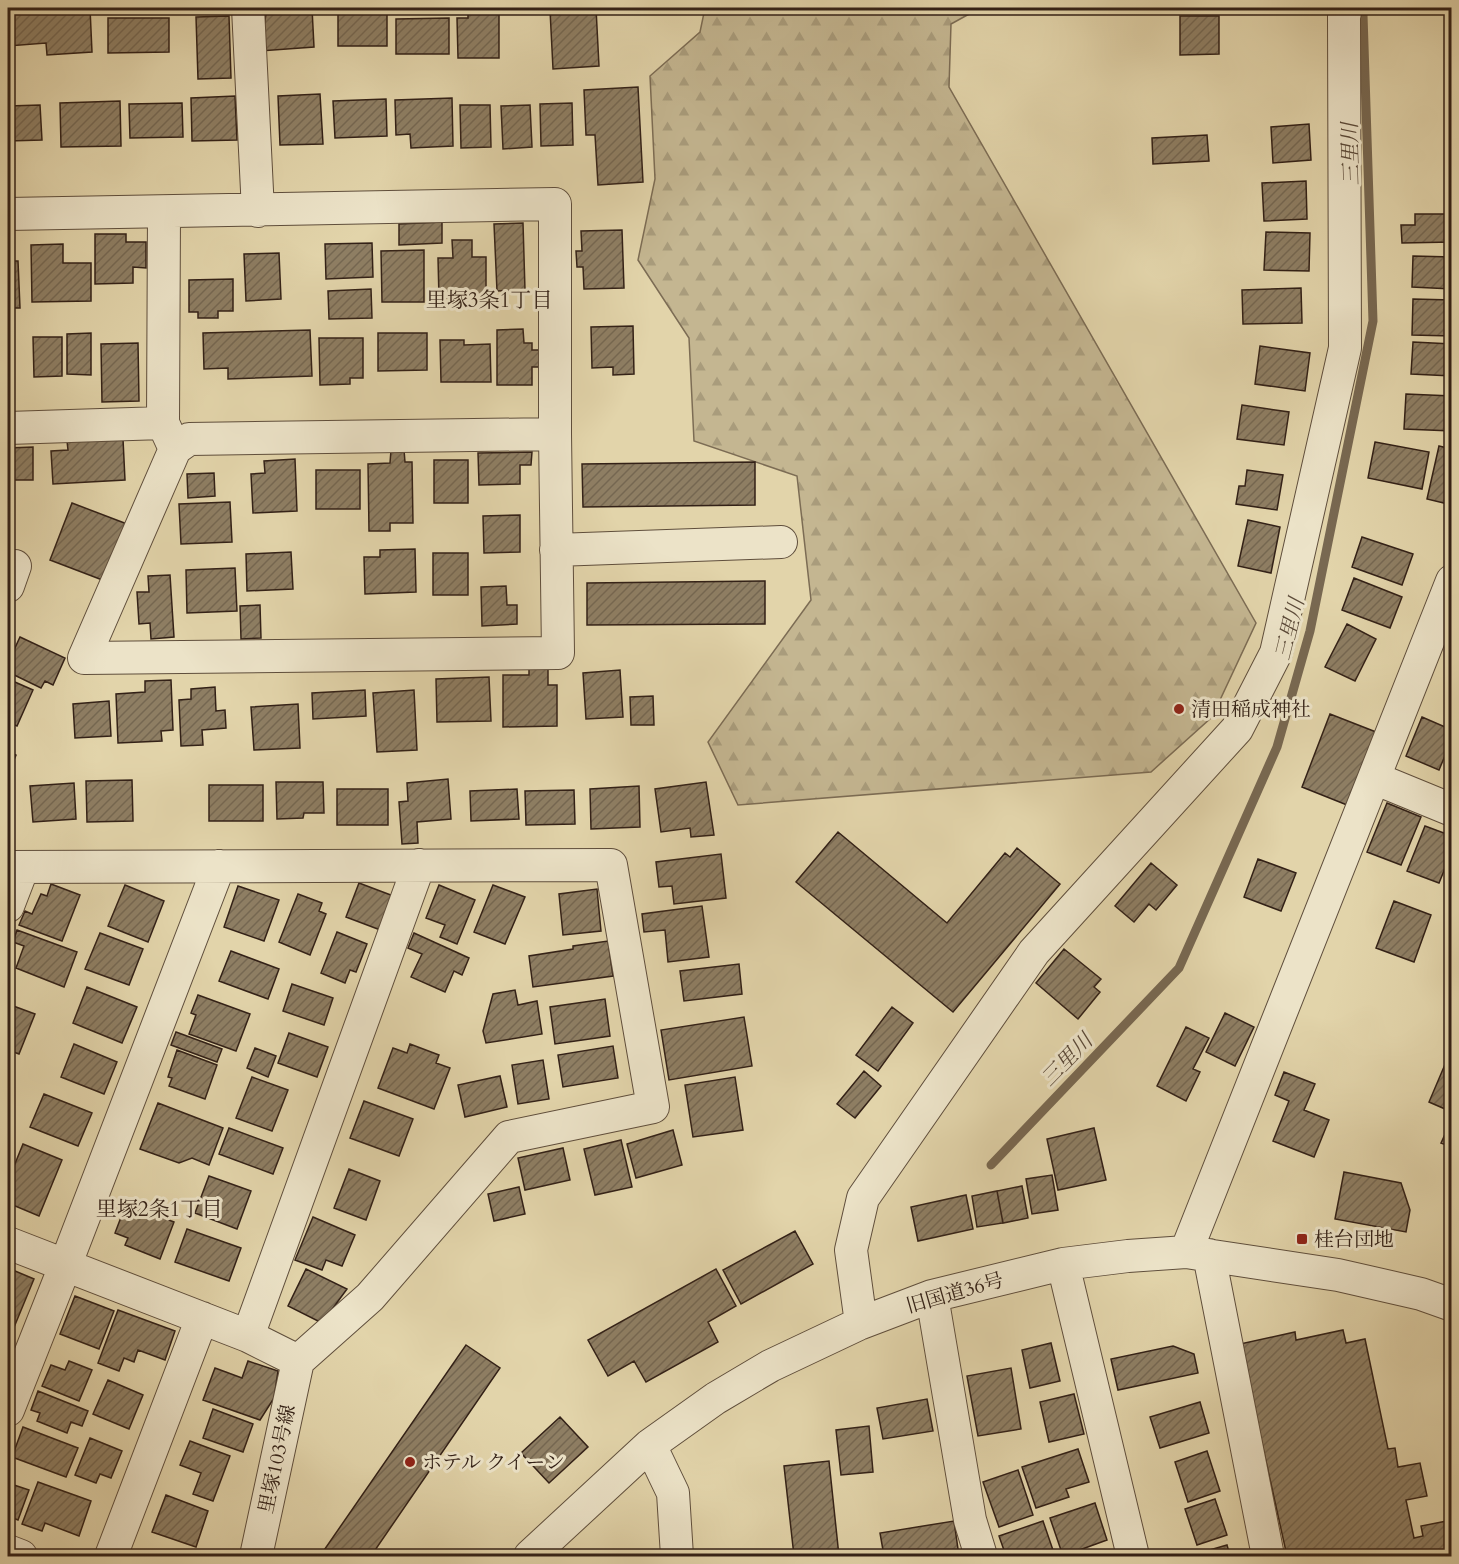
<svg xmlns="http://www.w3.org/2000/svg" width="1459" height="1564" font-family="Cardo,'Noto Serif JP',serif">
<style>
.forest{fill:url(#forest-firs);stroke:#7c6c54;stroke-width:1.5}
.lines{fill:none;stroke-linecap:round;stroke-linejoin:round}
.stream{stroke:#786851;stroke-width:9}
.building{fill:url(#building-hatch);stroke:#332117;stroke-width:1.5}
.minor-casing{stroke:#5f4e3c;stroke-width:34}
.minor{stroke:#ece3c8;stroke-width:32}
.poi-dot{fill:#8f2418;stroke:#ece3c8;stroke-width:2}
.labels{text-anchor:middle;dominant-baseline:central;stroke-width:6;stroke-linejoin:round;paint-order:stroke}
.poi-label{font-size:20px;fill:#332117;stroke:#ece3c8;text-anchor:start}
.street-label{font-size:20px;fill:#332117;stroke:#ece3c8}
.water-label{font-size:21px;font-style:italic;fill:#5b4a39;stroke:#ece3c8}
.neighbourhood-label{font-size:21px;fill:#332117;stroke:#ece3c8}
</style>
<defs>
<pattern id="forest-firs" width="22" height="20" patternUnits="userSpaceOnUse" patternTransform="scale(1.5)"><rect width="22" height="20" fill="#c4b691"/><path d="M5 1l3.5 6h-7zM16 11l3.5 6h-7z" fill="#a99c7c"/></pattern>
<pattern id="building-hatch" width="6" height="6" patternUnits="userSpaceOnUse" patternTransform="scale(1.5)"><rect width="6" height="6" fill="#8e7e63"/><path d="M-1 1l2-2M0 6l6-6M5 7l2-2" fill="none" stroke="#756751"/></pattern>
</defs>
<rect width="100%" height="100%" fill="#e2d4aa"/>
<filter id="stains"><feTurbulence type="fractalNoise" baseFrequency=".00333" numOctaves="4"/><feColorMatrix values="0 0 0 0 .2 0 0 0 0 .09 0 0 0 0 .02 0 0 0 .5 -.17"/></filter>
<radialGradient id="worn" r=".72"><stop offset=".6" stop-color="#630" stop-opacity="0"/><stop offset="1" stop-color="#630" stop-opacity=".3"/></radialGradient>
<path class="forest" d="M705,8H980L951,24L949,87L1256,623L1212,717L1151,772L738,805L708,742L811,600L797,476L694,441L689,338L638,260L655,179L650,76L700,32Z"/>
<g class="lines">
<path class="stream" d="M991,1165L1179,968L1277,747L1310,631L1373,321L1363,15L1365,8"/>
</g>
<path class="building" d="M66,8H90L92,52L47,55L46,43L8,46V11Z
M267,8H312L314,47L260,51Z
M338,8H387V46H338Z
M596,8L599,66L553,69L550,10Z
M468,9H499V58H458L457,18H468Z
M229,16L231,78L198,79L196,17Z
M1180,16H1219V54L1180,55Z
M108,18H169V52L108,53Z
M449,18V54H396V19Z
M638,87L643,182L598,185L595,135H586L584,90Z
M320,94L323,144L280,145L278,96Z
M235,96L237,140L192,141L191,98Z
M452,98L453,146L411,148L410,134L396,135L395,100Z
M386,99L387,136L335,138L333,101Z
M120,101L121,146L61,147L60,103Z
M182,103L183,137L130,138L129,104Z
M572,103L573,145L541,146L540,104Z
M40,105L42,140L8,141V106Z
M460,105H490L491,147L461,148Z
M530,105L532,147L503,149L501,106Z
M1309,124L1311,160L1273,163L1271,127Z
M1207,135L1209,161L1153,164L1152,138Z
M1306,181L1307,219L1264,221L1262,183Z
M1415,214H1452V242L1402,243L1401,225H1415Z
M442,222V243L399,245V224Z
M523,223L525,290L497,291L494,224Z
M622,230L624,288L584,289L583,267H577L576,251H582L581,231Z
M1266,232L1310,233L1309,271L1264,270Z
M95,234H126V242H146V268L133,267V283L95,284Z
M452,240H472V257H486V297L439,298L438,258H453Z
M372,243L373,277L326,279L325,244Z
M63,244V263H91V301L32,302L31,245Z
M424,250V302H382L381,251Z
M279,253L281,299L246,301L244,254Z
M1413,256L1452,257V289L1412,287Z
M8,261H18L20,308H8Z
M233,279V311H218V318H198V312H189V280Z
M1301,288L1302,323L1243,324L1242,290Z
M371,289L372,318L329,319L328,291Z
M1413,299L1452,300V336L1412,335Z
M633,326L634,374L613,375V367L592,368L591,327Z
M523,329L524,343H532V350H545V367H532V385H497V330Z
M310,330L312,376L228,379V368L204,369L203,333Z
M91,333V375L67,374V334Z
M378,333H427V370L378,371Z
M8,336H11V372L8,373Z
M33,337H62V376L34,377Z
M319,338H363V378H350V384L320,385Z
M440,340H464V345L490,344L491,382H441Z
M1413,342L1452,344V376L1411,374Z
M138,343L139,401L102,402L101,344Z
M1260,346L1310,353L1305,391L1255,384Z
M1406,394L1452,396V431L1404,429Z
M1242,405L1289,412L1284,445L1237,439Z
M123,439L125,480L53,484L51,451L68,450L67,441Z
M1375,442L1429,452L1422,489L1368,478Z
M1439,446L1452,449V505L1427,499Z
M33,447V480H8V448Z
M391,450H404L405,462H412L413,523H390V531H369L368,464L390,463Z
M532,452L531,465H520V484L479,485L478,453Z
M295,459L297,511L253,513L251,474L265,473L264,461Z
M434,460H468V503H434Z
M755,462V505L583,507L582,464Z
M316,470H360V509H316Z
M1247,470L1283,475L1277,510L1236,504L1239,486H1245Z
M214,473L215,496L188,498L187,474Z
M230,502L232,542L181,544L179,504Z
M72,503L127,524L105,581L50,560Z
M520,515V552L484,553L483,516Z
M1248,520L1280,527L1271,573L1238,566Z
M1362,537L1413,554L1402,585L1352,567Z
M415,549L416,592L365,594L364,557H380V550Z
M291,552L293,589L247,591L246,554Z
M433,553H468V595H433Z
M235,568L237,611L187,613L186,570Z
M170,575L174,637L151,639L150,623L139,624L137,592H149L148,576Z
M1354,578L1402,597L1390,628L1342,610Z
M765,581V624L587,625V583Z
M506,586L507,605H517V624L482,626L481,587Z
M260,605L261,638L241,639L240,606Z
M1347,624L1376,639L1355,681L1325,667Z
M20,637L65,658L53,685L45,681L41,688L8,672V663Z
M548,665V685H557V726L503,727V675H529V666Z
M620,670L623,717L586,719L583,673Z
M489,677L491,721L437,722L436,679Z
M8,679L33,690L17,726L8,722Z
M171,680L173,730L161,731L162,741L118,743L116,694L145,692V681Z
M215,687L216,711L225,710L226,728L202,730L203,745L181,746L179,700L191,699V689Z
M365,690L366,716L313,719L312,693Z
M414,690L417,750L377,752L373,693Z
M653,696L654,725H631L630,697Z
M109,701L111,736L75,738L73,704Z
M298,704L300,748L254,750L251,707Z
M1330,714L1376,732L1347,805L1302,787Z
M1422,717L1452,730V739L1439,770L1406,756Z
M8,751L16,755L8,774Z
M448,779L451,819L417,822L418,843L402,844L399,802L408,801L407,783Z
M132,780L133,821L87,822L86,781Z
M276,782H323L324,813H304L303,818L277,819Z
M706,782L714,835L691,837L690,828L661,832L655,789Z
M74,783L76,819L33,822L30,786Z
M209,785H263V821H209Z
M639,786L640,827L591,829L590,789Z
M337,789H388V825H337Z
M517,789L519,819L471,821L470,791Z
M574,790L575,824L526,825L525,791Z
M1387,803L1421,817L1401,865L1367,852Z
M1425,826L1452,836V851L1439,883L1407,871Z
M838,832L947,923L1005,853L1010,857L1017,848L1060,884L953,1012L796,882Z
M721,854L726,898L674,904L672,886L659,887L656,862Z
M1258,859L1296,873L1281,911L1244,897Z
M1151,863L1177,885L1156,910L1149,904L1134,922L1115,906Z
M359,883L396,897L383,931L346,917Z
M51,884L80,895L62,941L19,925L25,911L32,914L41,894L47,896Z
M125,885L164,901L148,942L108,926Z
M439,885L475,900L457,944L440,937L445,925L426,918Z
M493,885L525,897L505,944L474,932Z
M238,886L279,900L264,941L224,927Z
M597,889L601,931L563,935L559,894Z
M298,894L322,903L319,911L326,914L310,955L279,942Z
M1394,901L1431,915L1414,962L1376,948Z
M702,906L709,957L668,962L665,930L644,932L642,914Z
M17,930L77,952L64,987L16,968L24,946L13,942Z
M337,932L367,944L356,972L350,970L345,983L321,973Z
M100,933L143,949L129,985L85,969Z
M414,933L469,958L462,975L454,971L445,992L411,977L422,954L408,948Z
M608,941L613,976L533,987L529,956L573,949V946Z
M1064,949L1101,979L1094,987L1100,992L1078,1019L1036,983Z
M231,951L279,969L268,999L219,981Z
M739,964L742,994L684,1001L680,971Z
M292,984L333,998L324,1025L283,1011Z
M87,987L137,1007L122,1043L73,1023Z
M515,990L518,1005L537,1001L542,1034L486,1043L483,1031L493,994Z
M198,995L250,1014L236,1051L189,1034L196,1015L191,1013Z
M605,999L610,1036L555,1044L550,1007Z
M8,1004L35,1014L19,1054L8,1050Z
M892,1007L913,1023L878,1071L856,1055Z
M1225,1013L1254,1027L1235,1066L1206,1052Z
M744,1017L752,1066L669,1080L661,1030Z
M1186,1027L1209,1038L1193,1069L1200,1072L1186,1101L1157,1086Z
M176,1032L222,1049L217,1062L171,1045Z
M289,1033L328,1047L317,1077L278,1063Z
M74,1044L117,1062L104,1094L61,1077Z
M410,1044L439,1055L436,1063L450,1068L434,1109L378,1088L393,1048L407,1053Z
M613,1046L618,1078L563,1087L558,1055Z
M255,1048L276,1056L268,1077L247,1068Z
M1452,1048V1112L1429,1102Z
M177,1050L217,1065L205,1099L169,1086L172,1078L168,1077Z
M543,1060L549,1099L518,1104L512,1065Z
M864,1071L881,1086L855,1118L837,1104Z
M1284,1072L1315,1084L1304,1110L1329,1120L1314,1157L1273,1141L1289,1101L1275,1095Z
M500,1076L507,1107L465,1117L458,1085Z
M252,1077L288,1090L272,1131L236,1118Z
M735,1077L743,1130L693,1137L685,1085Z
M44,1094L92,1113L78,1146L30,1127Z
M364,1101L413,1119L399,1156L350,1138Z
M158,1103L223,1128L209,1165L192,1158L179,1163L140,1149Z
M1452,1119V1147L1441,1143Z
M229,1128L283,1148L273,1174L219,1154Z
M1094,1128L1106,1180L1058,1190L1047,1139Z
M673,1130L682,1165L636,1178L627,1144Z
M621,1140L632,1187L595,1195L584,1149Z
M23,1144L62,1160L39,1216L8,1203V1181Z
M563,1148L570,1180L525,1190L518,1158Z
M349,1169L380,1181L366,1220L334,1208Z
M1344,1172L1401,1183L1410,1210L1406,1232L1335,1219Z
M1052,1175L1058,1210L1032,1214L1026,1179Z
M209,1176L251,1191L237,1229L195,1213Z
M1022,1186L1028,1218L1003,1223L997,1191Z
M519,1187L525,1214L494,1221L488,1194Z
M997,1191L1003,1223L977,1227L972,1196Z
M966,1195L973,1229L918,1241L911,1207Z
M126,1204L174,1222L160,1259L125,1245L128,1238L115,1233Z
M313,1217L355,1235L342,1266L326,1260L322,1270L295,1260Z
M187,1229L241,1248L229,1281L175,1262Z
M795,1231L813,1264L741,1304L723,1270Z
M8,1268L34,1279L10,1337L8,1336Z
M306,1269L347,1289L322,1323L288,1306Z
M716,1269L736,1306L708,1322L718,1342L646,1382L634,1361L608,1376L588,1340Z
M75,1296L114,1311L99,1349L60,1334Z
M118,1310L175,1331L165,1360L138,1350L134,1362L124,1358L119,1371L98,1363Z
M1343,1330L1346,1343L1365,1339L1388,1449L1395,1448L1398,1467L1420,1463L1427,1496L1406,1500L1414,1538L1423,1536L1421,1526L1452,1520V1556H1287L1240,1344L1295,1332L1296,1340Z
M1051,1343L1060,1381L1030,1388L1022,1350Z
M466,1345L500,1368L371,1556H320Z
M1173,1346L1194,1354L1198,1373L1118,1390L1111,1359Z
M69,1361L92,1370L79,1401L42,1386L51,1365L65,1370Z
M248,1361L278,1371L274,1398L260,1420L203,1400L215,1368L242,1378Z
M1011,1368L1021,1429L978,1436L967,1376Z
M108,1380L143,1395L129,1429L93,1414Z
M38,1391L88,1411L82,1426L71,1422L67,1433L37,1421L40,1413L31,1410Z
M1074,1394L1084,1434L1049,1442L1040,1402Z
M927,1399L933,1431L883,1439L877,1408Z
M1200,1402L1209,1433L1160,1448L1150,1417Z
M213,1409L253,1424L243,1452L203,1438Z
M560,1417L588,1447L549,1483L521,1453Z
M869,1426L873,1472L841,1475L836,1430Z
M23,1427L78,1448L66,1477L12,1457Z
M90,1438L122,1451L111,1478L100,1474L96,1483L75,1475Z
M190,1441L230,1456L213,1501L193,1494L201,1473L180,1465Z
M1078,1449L1089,1482L1066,1489L1069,1497L1036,1508L1022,1467Z
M1207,1451L1220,1491L1188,1502L1175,1462Z
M829,1461L839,1556H794L784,1466Z
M1018,1470L1033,1515L999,1527L983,1482Z
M38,1482L91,1501L79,1536L45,1523L42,1531L22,1524Z
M8,1483L29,1490L18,1520L8,1516Z
M166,1495L208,1511L196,1547L152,1532Z
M1215,1499L1227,1535L1197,1545L1185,1509Z
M1095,1503L1107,1540L1063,1556L1050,1518Z
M954,1521L959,1556H884L880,1533Z
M1043,1521L1055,1556H1006L999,1536Z
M1227,1545L1230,1556H1197L1196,1554Z"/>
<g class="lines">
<defs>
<path id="minor" d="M248,8L258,211
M8,214L555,204V434L189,439L175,449L163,423L8,428
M163,423L164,213
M175,449L84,658L558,653L555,434
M556,550L781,542
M8,566H15L8,586
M1374,778L1452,810
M8,867L611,865L653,1107L509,1137L370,1297L298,1361
M8,906L23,867
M8,1243L248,1336L298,1361
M1186,1252L1452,581
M1209,1255L1268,1556
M1063,1264L1133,1556
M932,1296L970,1520L981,1556
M861,1323L851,1250L863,1198L1034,952L1237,729L1276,653L1345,348L1344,17L1346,8
M248,1336L419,865
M8,1410L65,1266L219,866
M650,1445L673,1493L677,1556
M8,1551L21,1556
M111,1556L202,1318
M256,1556L298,1361
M530,1556L650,1445L716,1398L770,1366L861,1323L932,1296L1063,1264L1128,1256L1186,1252L1338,1275L1421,1294L1452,1305"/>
</defs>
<use href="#minor" class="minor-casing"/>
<use href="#minor" class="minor"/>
</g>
<g class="poi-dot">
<circle cx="1179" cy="709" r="6"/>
<rect x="1296" y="1233" width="12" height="12" rx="3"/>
<circle cx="410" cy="1462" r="6"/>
</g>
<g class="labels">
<g class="poi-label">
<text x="1191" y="709">清田稲成神社</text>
<text x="1314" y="1239">桂台団地</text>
<text x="422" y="1462">ホテル クイーン</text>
</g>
<g class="street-label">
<text transform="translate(955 1293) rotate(-16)">旧国道36号</text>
<text transform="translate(277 1459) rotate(-78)">里塚103号線</text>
</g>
<g class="water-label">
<text transform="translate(1351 154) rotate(-92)">三里川</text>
<text transform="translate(1290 629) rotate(-76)">三里川</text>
<text transform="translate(1067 1060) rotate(-46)">三里川</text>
</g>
<g class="neighbourhood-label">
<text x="489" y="300">里塚3条1丁目</text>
<text x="159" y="1209">里塚2条1丁目</text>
</g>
</g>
<rect width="1459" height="1564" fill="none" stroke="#e2d4aa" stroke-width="30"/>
<rect x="9" y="9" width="1441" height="1546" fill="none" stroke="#332117" stroke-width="3"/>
<rect x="15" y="15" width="1429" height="1534" fill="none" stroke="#332117" stroke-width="1.5"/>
<rect width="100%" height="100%" filter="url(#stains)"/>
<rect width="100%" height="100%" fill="url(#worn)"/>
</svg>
